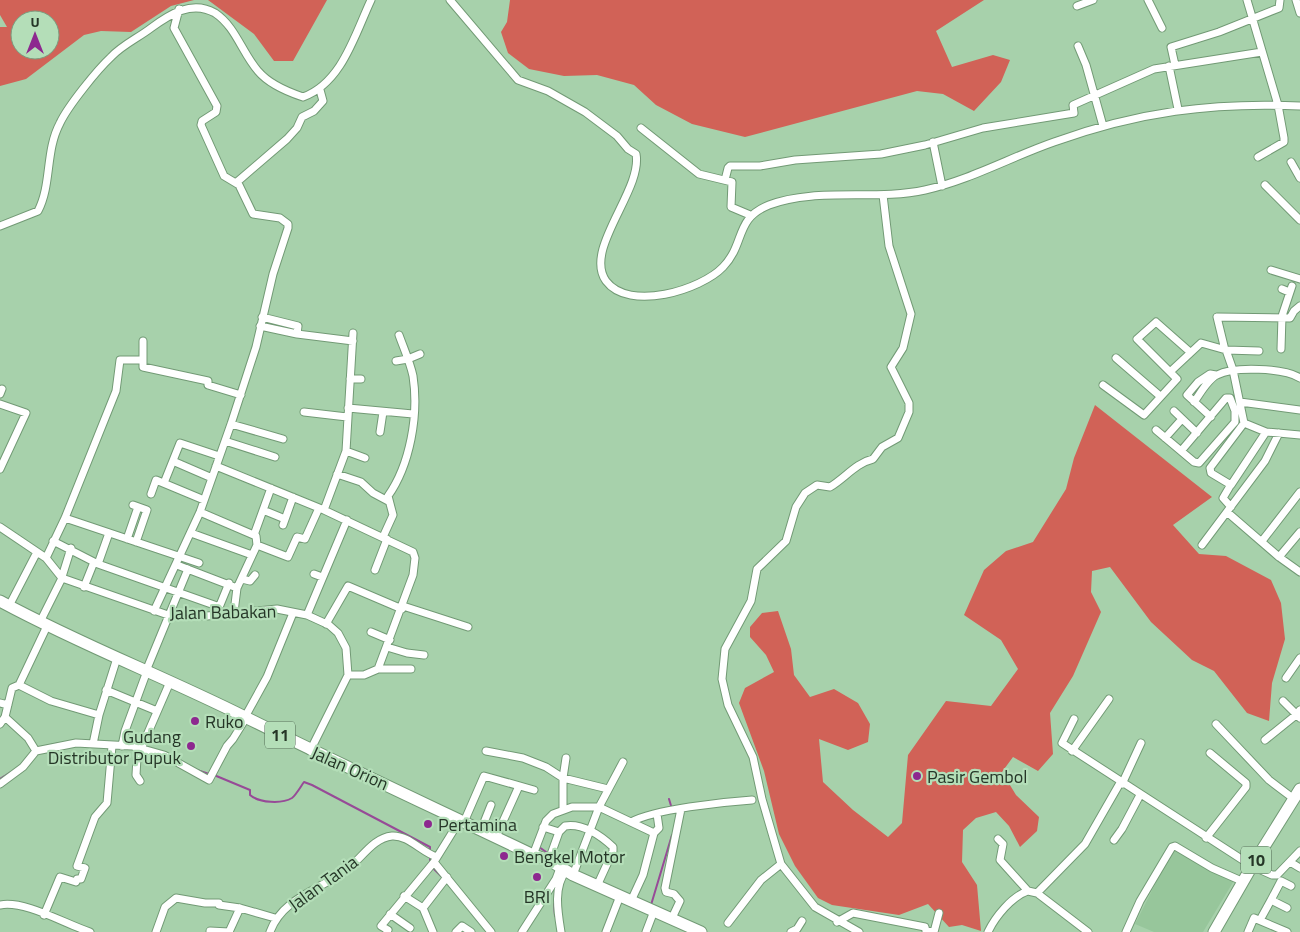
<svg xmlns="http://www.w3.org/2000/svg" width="1300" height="932" font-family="'Titillium Web',sans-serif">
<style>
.built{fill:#97c69b}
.forest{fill:#d16257;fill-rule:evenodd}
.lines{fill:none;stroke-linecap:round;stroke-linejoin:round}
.stream{stroke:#974a97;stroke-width:2}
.minor-casing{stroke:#729a75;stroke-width:9}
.trunk-casing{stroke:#729a75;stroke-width:13}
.minor{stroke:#fff;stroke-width:7}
.trunk{stroke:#fff;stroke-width:11}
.poi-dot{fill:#8d288f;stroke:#b4deb8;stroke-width:2}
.labels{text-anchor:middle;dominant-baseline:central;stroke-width:4.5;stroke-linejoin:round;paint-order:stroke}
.shield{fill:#b4deb8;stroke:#506852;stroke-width:1}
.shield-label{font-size:16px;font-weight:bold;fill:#253627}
.street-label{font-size:18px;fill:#253627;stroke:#b4deb8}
.poi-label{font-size:18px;fill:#253627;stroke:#b4deb8;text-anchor:start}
</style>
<rect width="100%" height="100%" fill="#a7d1ab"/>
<path class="built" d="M1175,845L1235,879L1203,932H1154L1135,924Z"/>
<path class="forest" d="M0,0H194L171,6L131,32L101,31L84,35L26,79L0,86V27H7L0,15ZM20,20H50V50H20Z
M208,0H327L293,61H274L254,34Z
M510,0H984L936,31L952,67L993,55L1010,60L1001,82L974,111L943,94L917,91L745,137L692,124L656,105L634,85L597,75L564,76L529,69L508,53L501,32L507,22Z
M1095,405L1212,497L1173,525L1199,554L1226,556L1271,580L1281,603L1285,639L1272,683L1269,721L1247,713L1214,671L1192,660L1151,622L1110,567L1092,571L1091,592L1101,612L1073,676L1050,713L1053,754L1038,771L1013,757L1002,772L1016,795L1039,817L1037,831L1020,847L1009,826L996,812L976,818L963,830L962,862L977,885L981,931L962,925L949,927L928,904L899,915L832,905L818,898L795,866L779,834L764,771L739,703L745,688L774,672L766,655L750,637V627L762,613L778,611L791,649L794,675L810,697L834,689L858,703L870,724L868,742L848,750L819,739L823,782L853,810L888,837L902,823L908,755L946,701L991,706L1018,669L1001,640L964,615L984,570L1006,551L1033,542L1066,489L1074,458Z"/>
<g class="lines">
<path class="stream" d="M41,747L60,743
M197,770L209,774
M214,775L250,790V795C259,803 282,804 292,798C296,795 301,786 304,782L312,785L430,847V862
M0,779L11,772
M669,799L672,809
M584,804H594
M539,847L549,854
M432,867L444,879
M554,904L555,916
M651,905L672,835"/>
<defs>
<path id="minor" d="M450,0L518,80L548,91L585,112L617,136L628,149L636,154C643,190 583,249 606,281C629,312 701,290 723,267C746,243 734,219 769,205C815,187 876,201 925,190C970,180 1011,157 1054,142C1137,112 1212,102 1300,106
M1148,0L1162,28
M1247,0L1278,105L1284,138V142L1258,157
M1296,0L1300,13
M1077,6L1093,0
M1078,46L1086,65L1103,126
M1175,65L1171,47L1219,32L1279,8L1280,0
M1169,66L1178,109
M641,128L699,174L732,182L731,207L750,215
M933,142L942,186
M1291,162L1300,178
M725,180L728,168L730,166H760L795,160L881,154L925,145L983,128L1074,113L1073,105L1154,69L1262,52
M237,182L287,139L297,128L302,117L314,111L323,101L320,90
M1265,185L1300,220
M0,226L38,211C52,184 45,151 60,123C68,106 97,70 111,57C122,45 138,38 151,28C170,14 192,0 215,13C236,27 242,53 258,71C268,83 288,92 303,97C342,83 355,34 371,0
M1271,270L1300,279
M1282,289L1289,292
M262,317L298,326L297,334L353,341
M260,326L297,334
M143,341V367L208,381V385L241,395
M1281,349L1282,316L1292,286
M1225,350L1217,317L1290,318L1294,311L1300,306
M1226,350L1233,370L1244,423L1210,468L1211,473L1231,485L1266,432
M1116,358L1160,396
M396,361L408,359L420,354
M1171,371L1201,343L1226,350L1259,351
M350,379H361
M1103,385L1144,415L1177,379L1137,339L1156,322L1190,352
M0,394L2,389
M1194,402C1200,394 1208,379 1217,375C1234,366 1284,368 1300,378
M1240,402L1300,410
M0,404L26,413L0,469
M348,408L413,414
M1174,411L1197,433
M304,412L347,417
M1211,417L1187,395L1198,382L1210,374L1216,375
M1244,423L1266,432L1300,435
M231,424L283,439
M1156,430L1194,462L1199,463L1235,422V411L1230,398H1226L1181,451
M380,432L383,412
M1165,438L1182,419
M225,441L275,457
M346,451L365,458
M175,462L212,478
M216,466L324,510L413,552L415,558L413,575L378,669L364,675H348
M337,474L361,482L373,493L388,501
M164,483L180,443L219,456
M1230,486L1223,498L1231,507
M151,494L156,480L204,500
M133,505L147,510L136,542
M263,510L285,519
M324,510L346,451L353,333
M200,512L256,536L257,545L237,588
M1227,512L1279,557L1300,532
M65,518L199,563
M283,525L293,497
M0,527L46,558L62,578L168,615L207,616L277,609L307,615L329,625L338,633L346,648L348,675L310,751
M191,533L252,555
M254,535L271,488
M383,537L393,515L388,496C410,465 419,415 413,376C410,362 404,349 399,335
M127,539L138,507
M53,541L98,564L217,606L220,605L229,583
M1262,541L1300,492
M257,545L288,557L297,537L305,539L319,508
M1202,545L1265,461L1279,433
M1279,557L1300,572
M46,558L65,518L116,391L120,360H143
M98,564L109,533
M177,565L237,588L234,612
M375,570L387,539
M314,574L322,577
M242,579L250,581L255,575
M84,587L94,562
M9,606L37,552
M403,606L468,627
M154,611L200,512L231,424L256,347L273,274L288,228V224L280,218L253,214L239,185L224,176L201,125L202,121L216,112L217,106L174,28L179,9
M307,615L347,520
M40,622L61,580L71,548
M326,624L348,586L402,609
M371,632L390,640
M387,647L407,653L424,655
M378,669H411
M146,671L188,569
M1286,678L1300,658
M19,685L51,701L99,715
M106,690L157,711
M1283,701L1300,718
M0,703L8,705
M5,717L28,738L36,751
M245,717L267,677L293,613
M1074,719L1062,743L1252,866L1272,875H1277L1300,851
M0,724L5,717L12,688L19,685L47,626
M1216,724L1269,780L1294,799
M1265,740L1296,715L1300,710
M93,744L99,715L117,658
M122,746L125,731L147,671
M486,751L523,758L546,767L563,778L608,789
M1072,751L1109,699
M140,781L136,775L137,758L170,682
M0,784L23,767L36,751L76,743L132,746L164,755L209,780L227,746L233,739L246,718
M1122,784L1141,743
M563,810V778L566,758
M464,822L484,776L534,790
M631,822C655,809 723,802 752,800
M543,827L559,832
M481,830L491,805
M496,837L519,786
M1206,838L1246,787V783L1210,753
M998,839L1003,844L1000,860L1028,891
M1114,840L1122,829L1140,795
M533,855L546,821L553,814L572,807H599L654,833
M549,860L559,832L565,826C583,823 600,835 613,847V851L597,886
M434,862L491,932
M1290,862L1300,868
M573,875L599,807L623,762
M1037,893L1085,844L1120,783
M404,896L423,908L433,932
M1271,900L1281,881L1291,886
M631,901L643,875L654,833L659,828L657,814
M0,905C25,900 65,924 90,932
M423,908L447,877
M390,914L410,928
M44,915L60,877L76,882L77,879H81L85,868L77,866L95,817L107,803L112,746
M672,918L680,901L674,894L666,892L665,888L681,809
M1260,920L1271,900L1287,908
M837,922L853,913L925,927L926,931L934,932
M728,923L761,880L781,864
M210,931L229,932
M156,932L165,907L176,898L205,903H219V905L240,908L275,918
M229,932L240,908
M270,932C282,898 320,890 346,870C361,860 372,838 392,836C409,835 422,853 437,857
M387,932L388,930L381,926L434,862L460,820
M456,932L462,926L471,932
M522,932L556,879L560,868
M561,932C558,913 553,887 566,871
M606,932L620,896
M646,932L654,911
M791,932L797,929L802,921
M859,932L815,907L781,864L762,799L753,757L728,705L722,679L725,649L751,601L757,569L786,541L796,507L805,493L817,485L830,487C845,478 856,463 873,459L882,447L898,438L909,412V403L891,367L903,348L911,314L889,246L883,195
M934,932L939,913
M988,932C995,917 1012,896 1028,891L1037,893L1088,932
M1126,932L1140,901L1172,847L1175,846L1212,868L1244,882
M1248,932L1254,918L1287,932"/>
<path id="trunk" d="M0,601C79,644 163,676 243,716C339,764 437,809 533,855L549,860L573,875L701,932
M1214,932L1252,866L1300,789"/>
</defs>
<use href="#minor" class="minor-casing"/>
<use href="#trunk" class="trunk-casing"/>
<use href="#minor" class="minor"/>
<use href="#trunk" class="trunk"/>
</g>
<g class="poi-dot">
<circle cx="195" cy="721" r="5"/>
<circle cx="191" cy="746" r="5"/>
<circle cx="917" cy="776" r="5"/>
<circle cx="428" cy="824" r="5"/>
<circle cx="504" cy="856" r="5"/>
<circle cx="537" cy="877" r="5"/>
</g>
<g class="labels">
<g class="shield">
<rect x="265" y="721.5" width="30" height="27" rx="4"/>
<rect x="1241" y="846.5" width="30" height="27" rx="4"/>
</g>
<g class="shield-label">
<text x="280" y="735">11</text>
<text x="1256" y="860">10</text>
</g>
<g class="street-label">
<text transform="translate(223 612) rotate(-1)">Jalan Babakan</text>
<text transform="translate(350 768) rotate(24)">Jalan Orion</text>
<text transform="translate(323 883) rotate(-36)">Jalan Tania</text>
</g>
<g class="poi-label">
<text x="205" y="721">Ruko</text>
<text x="181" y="736" text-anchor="end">Gudang<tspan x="181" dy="21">Distributor Pupuk</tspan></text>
<text x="927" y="776">Pasir Gembol</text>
<text x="438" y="824">Pertamina</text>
<text x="514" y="856">Bengkel Motor</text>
<text x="537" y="896" text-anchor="middle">BRI</text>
</g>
</g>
<g transform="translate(35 35)"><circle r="24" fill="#b4deb8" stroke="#7b9b7e"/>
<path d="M0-4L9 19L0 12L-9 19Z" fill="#8d288f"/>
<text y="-8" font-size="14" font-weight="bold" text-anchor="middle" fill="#253627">U</text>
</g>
</svg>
